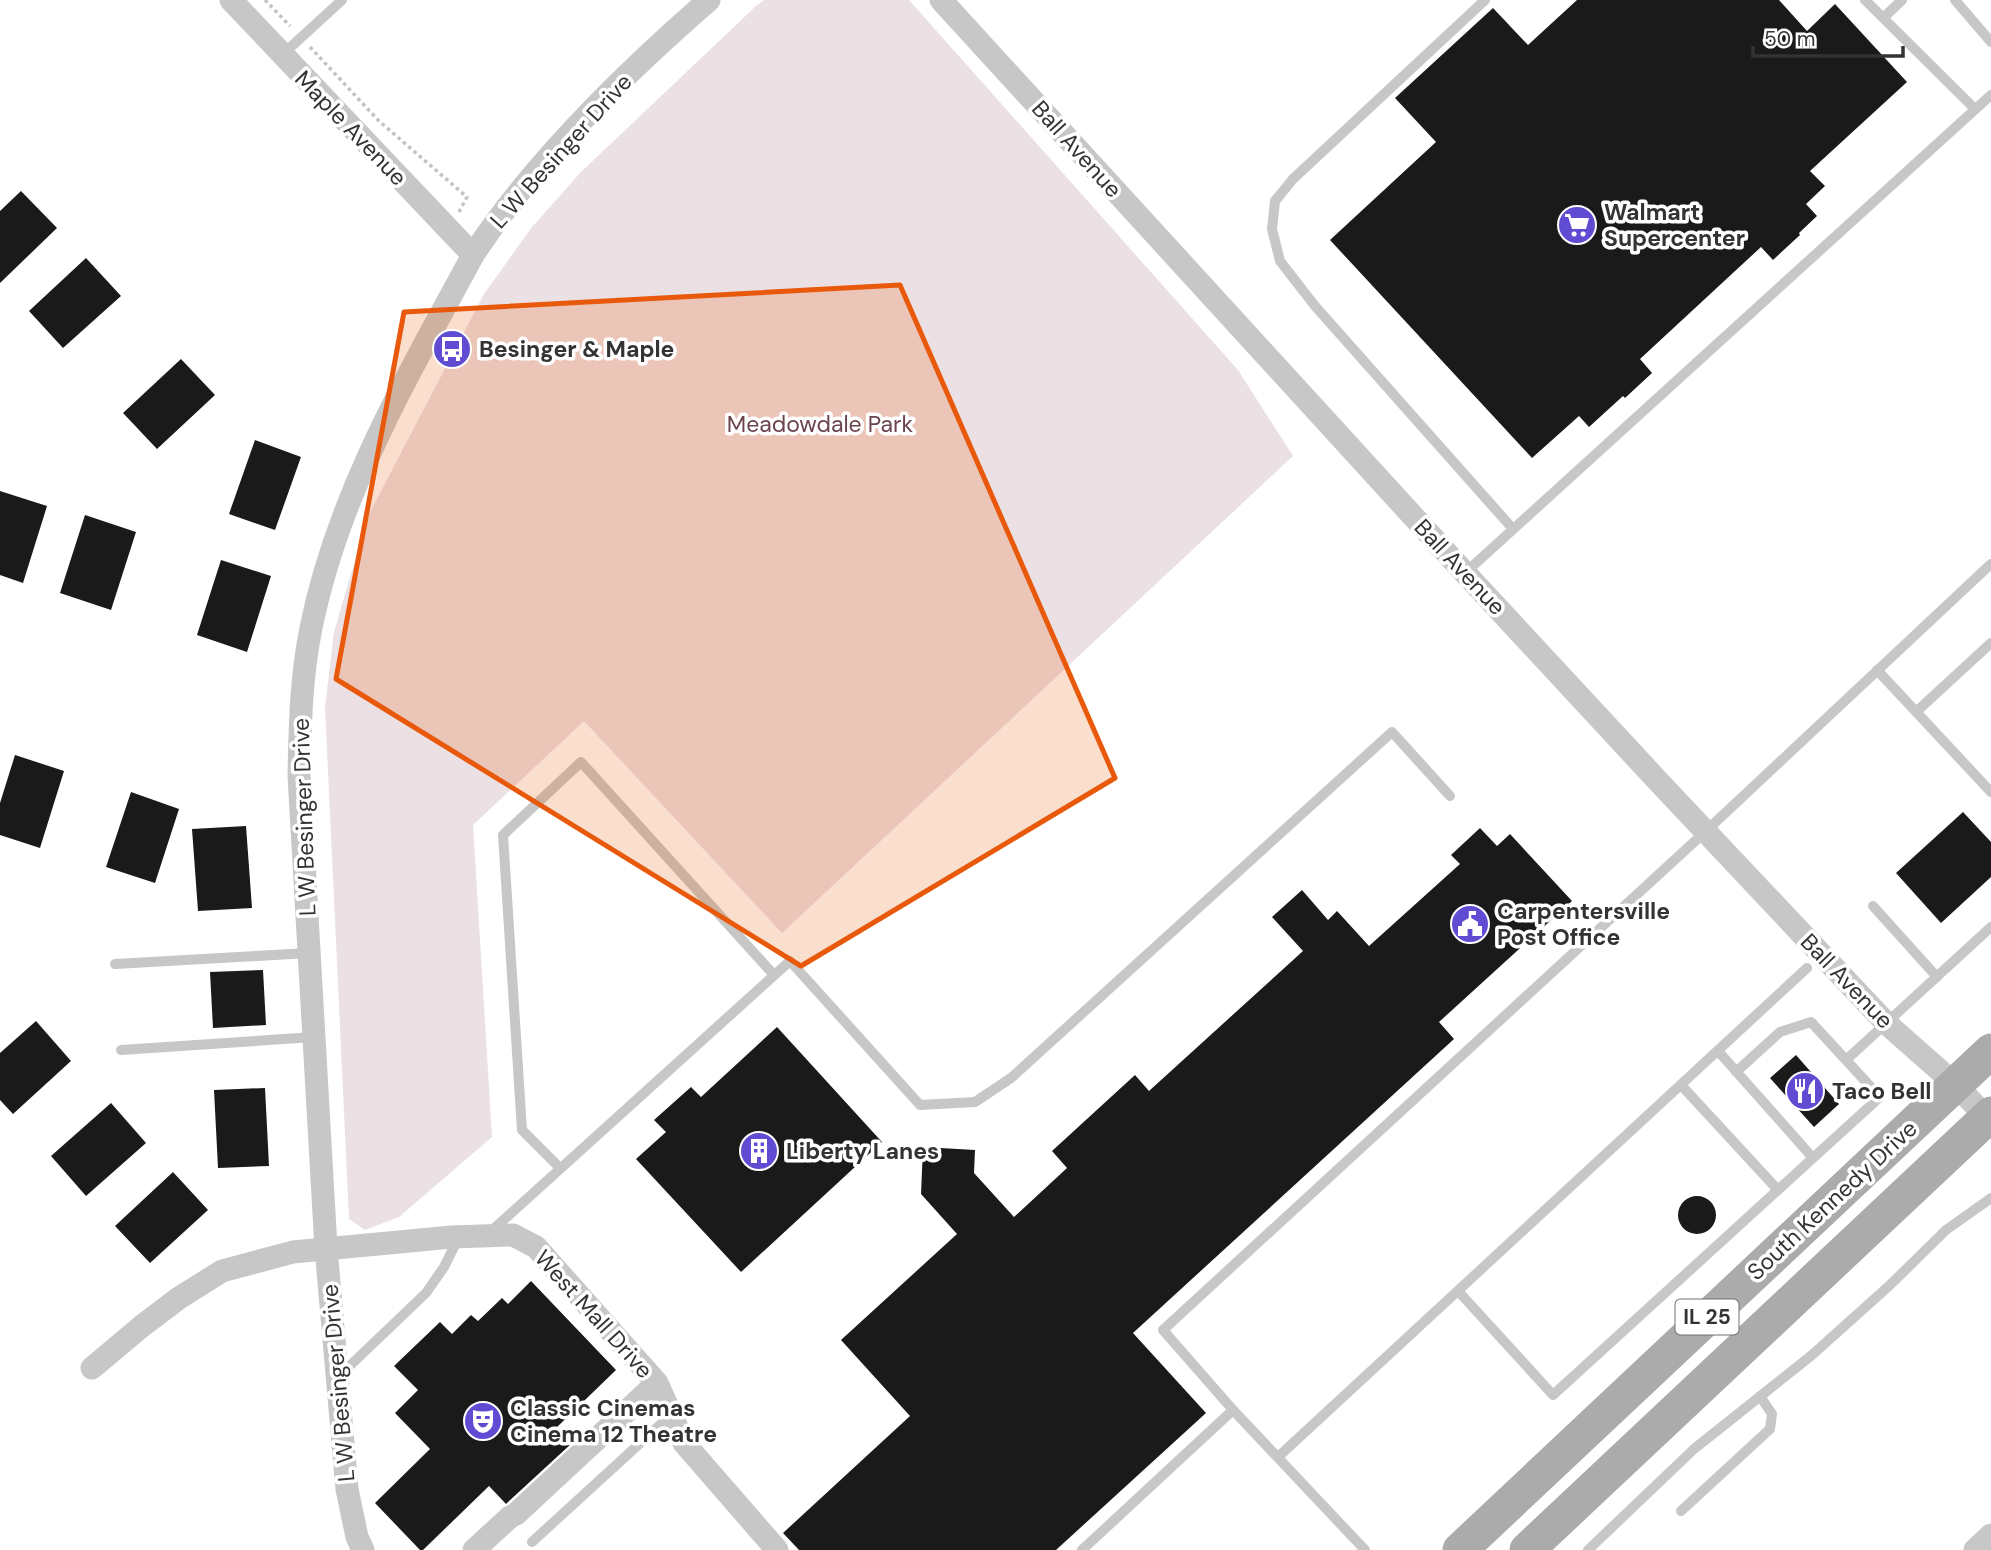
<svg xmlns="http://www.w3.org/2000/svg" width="1991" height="1550" font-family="'DM Sans',sans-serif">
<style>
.green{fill:#ebe0e4}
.building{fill:#1a1a1a}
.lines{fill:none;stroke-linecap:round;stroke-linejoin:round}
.path{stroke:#c3c3c3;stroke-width:3.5;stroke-dasharray:3.5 3.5;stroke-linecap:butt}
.lane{stroke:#c7c7c7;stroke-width:10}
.street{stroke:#c7c7c7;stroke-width:23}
.primary{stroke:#ababab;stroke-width:35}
.marked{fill:#e8590c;fill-opacity:0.2;stroke:#e8590c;stroke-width:5;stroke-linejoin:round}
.labels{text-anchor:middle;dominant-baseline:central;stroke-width:7;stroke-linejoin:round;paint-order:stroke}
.shield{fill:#fff;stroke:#707070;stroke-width:2}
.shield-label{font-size:21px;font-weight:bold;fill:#333}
.street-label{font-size:23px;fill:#333;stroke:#fff}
.poi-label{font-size:23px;font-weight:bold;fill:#333;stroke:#fff;text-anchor:start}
.park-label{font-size:23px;fill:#6b444e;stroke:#fff}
</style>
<rect width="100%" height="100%" fill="#fff"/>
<path class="green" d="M764,0H909L1238,370L1293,456L782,933L584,721L473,825L492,1137L399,1217L365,1230L349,1219L325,707L334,632L368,516L484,294L532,227L581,172L756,6Z"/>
<path class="building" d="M1577,0H1779L1807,31L1835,4L1907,82L1810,171L1825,186L1806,204L1817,216L1799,233L1800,235L1773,260L1761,247L1640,359L1652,373L1625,398L1623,396L1589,427L1579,416L1532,458L1330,240L1436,142L1395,98L1493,8L1528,45Z
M21,191L57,228L0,283V211Z
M86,258L121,296L63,348L29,311Z
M181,359L215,395L157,449L123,413Z
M255,440L301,457L275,530L229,514Z
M0,491L47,506L23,583L0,575Z
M85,515L136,532L111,610L60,593Z
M221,560L271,576L247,652L197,635Z
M15,755L64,771L40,848L0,835V803Z
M131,792L179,809L155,883L106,867Z
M1963,812L1991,842V877L1941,923L1896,873Z
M246,826L252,908L198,911L192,829Z
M1480,828L1497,846L1510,834L1572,901L1439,1022L1454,1039L1133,1333L1206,1413L1056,1550H799L783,1533L910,1416L841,1340L957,1234L921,1194L923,1147L975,1150L974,1173L1014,1217L1067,1168L1052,1151L1135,1075L1149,1091L1303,951L1272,917L1302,890L1328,920L1337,911L1369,946L1460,864L1451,855Z
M263,970L266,1025L213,1028L210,972Z
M36,1021L71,1061L13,1114L0,1100V1053Z
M777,1027L882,1142L741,1272L636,1159L666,1132L654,1120L691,1087L701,1097Z
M1796,1055L1839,1104L1814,1127L1770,1078Z
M265,1088L269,1166L218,1168L214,1090Z
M111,1103L146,1143L86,1196L51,1156Z
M173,1172L208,1210L150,1263L115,1226Z
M1678 1215a19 19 0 1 1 38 0a19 19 0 1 1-38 0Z
M531,1281L616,1370L556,1428L571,1444L508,1502L506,1504L489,1486L423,1550H420L375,1503L430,1449L395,1413L418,1390L394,1366L440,1322L452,1334L471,1315L478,1321L502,1298L508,1304Z"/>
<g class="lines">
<path class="path" d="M265,0L290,26
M310,47L379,121L467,197L459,212"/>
<path class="lane" d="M1485,0L1293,179L1275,201L1272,229L1280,261L1315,306L1513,529
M1865,0L1975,109
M1955,0L1991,42
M1883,18L1902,0
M282,55L342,0
M1465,573L1991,95
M1877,670L1991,792
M1916,712L1991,643
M1873,906L1937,977
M115,964L309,953
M121,1050L314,1037
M1718,1051L1813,1158L1880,1097L1846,1060
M1736,1072L1780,1032L1811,1022L1846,1060L1991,927
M1681,1085L1778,1190
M560,1168L522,1130L503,835L581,762L774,975
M488,1234L790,961L920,1105L975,1102L1011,1078L1392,732L1450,796
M1458,1291L1553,1395L1813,1158
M338,1377L426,1293L444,1267L459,1237
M1278,1457L1807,968
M1681,1511L1770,1429L1772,1414L1760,1396
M532,1542L672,1414
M1082,1550L1233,1410
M1365,1550L1233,1410L1163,1330L1706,831L1991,564
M1588,1550L1694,1449L1812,1355L1890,1285L1946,1230L1991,1198"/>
<path class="street" d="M231,0L473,255
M941,0L1465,573L1657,780L1887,1024L1955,1084L1991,1122
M92,1368L142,1326L179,1298L222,1271L293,1252L452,1237L513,1235L536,1247L657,1383L684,1443L777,1550
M363,1550L357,1537L347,1489L326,1248L299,776C300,726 301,677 311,628C338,493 409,374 473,255C534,162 625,73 709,0
M474,1550L510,1517L516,1514L657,1383
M1975,1550L1991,1535"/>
<path class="primary" d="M1460,1550L1991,1051
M1527,1550L1991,1114"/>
</g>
<path class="marked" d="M900,285L1115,778L801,966L336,679L404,312Z"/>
<defs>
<symbol id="supermarket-disc" viewBox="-11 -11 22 22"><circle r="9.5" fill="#5f4cd3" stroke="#fff"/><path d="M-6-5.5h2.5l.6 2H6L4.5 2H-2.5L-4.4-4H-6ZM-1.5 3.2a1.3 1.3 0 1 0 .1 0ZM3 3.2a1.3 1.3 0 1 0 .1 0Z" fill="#fff"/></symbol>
<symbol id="bus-disc" viewBox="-11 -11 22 22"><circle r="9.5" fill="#5f4cd3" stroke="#fff"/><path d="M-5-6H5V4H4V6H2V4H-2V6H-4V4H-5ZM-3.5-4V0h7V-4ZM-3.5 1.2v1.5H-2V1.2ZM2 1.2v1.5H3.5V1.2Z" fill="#fff"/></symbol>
<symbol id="civic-disc" viewBox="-11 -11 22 22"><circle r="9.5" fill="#5f4cd3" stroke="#fff"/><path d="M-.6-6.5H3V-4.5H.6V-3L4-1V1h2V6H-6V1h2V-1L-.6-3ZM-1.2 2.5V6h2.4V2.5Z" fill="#fff"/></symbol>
<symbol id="restaurant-disc" viewBox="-11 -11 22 22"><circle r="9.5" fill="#5f4cd3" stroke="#fff"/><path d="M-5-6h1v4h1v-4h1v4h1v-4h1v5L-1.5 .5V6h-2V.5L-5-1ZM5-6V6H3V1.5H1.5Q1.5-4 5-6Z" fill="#fff"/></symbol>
<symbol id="building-disc" viewBox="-11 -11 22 22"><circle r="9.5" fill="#5f4cd3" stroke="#fff"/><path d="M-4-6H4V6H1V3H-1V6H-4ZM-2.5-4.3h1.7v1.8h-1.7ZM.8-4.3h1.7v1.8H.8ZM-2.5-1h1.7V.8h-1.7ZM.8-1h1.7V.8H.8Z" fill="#fff"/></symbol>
<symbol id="theatre-disc" viewBox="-11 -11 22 22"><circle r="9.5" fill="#5f4cd3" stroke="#fff"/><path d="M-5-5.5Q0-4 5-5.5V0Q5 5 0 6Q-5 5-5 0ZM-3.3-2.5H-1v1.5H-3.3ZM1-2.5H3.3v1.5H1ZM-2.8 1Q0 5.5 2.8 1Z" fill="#fff"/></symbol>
</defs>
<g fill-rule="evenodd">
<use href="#supermarket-disc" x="1555" y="203" width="44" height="44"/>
<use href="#bus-disc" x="430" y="327" width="44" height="44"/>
<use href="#civic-disc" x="1448" y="902" width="44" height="44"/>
<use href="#restaurant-disc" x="1783" y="1069" width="44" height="44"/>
<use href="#building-disc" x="737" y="1129" width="44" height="44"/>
<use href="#theatre-disc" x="461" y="1399" width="44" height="44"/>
</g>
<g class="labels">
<rect class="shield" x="1675.5" y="1299.5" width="63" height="35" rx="5"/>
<g class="shield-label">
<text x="1707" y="1317">IL 25</text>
</g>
<g class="street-label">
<text transform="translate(351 128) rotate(46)">Maple Avenue</text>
<text transform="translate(1077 149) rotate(48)">Ball Avenue</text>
<text transform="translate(561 151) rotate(-48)">L W Besinger Drive</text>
<text transform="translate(1460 567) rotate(47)">Ball Avenue</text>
<text transform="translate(304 817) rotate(-92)">L W Besinger Drive</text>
<text transform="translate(1847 981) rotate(46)">Ball Avenue</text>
<text transform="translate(1832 1200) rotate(-43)">South Kennedy Drive</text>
<text transform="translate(594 1314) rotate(48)">West Mall Drive</text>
<text transform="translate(338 1383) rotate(-95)">L W Besinger Drive</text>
</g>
<g class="poi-label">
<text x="1604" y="212">Walmart<tspan x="1604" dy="26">Supercenter</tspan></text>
<text x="479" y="349">Besinger &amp; Maple</text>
<text x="1497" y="911">Carpentersville<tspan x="1497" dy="26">Post Office</tspan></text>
<text x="1832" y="1091">Taco Bell</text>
<text x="786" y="1151">Liberty Lanes</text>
<text x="510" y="1408">Classic Cinemas<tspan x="510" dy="26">Cinema 12 Theatre</tspan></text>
</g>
<g class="park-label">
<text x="820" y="424">Meadowdale Park</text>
</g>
</g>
<path d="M1753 46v10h150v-10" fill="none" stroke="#333333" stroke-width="3.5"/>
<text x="1764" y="46" font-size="21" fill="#333333" stroke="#ffffff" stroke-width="5" paint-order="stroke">50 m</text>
</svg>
